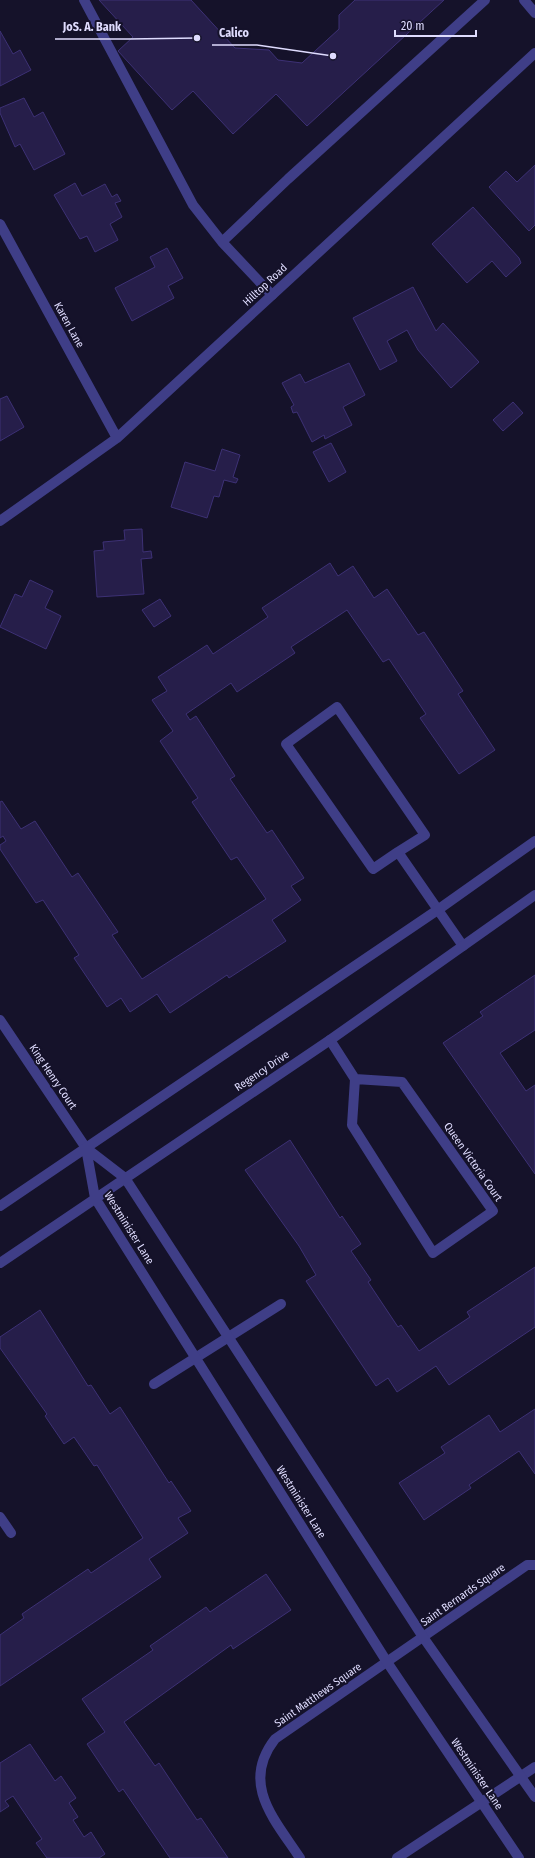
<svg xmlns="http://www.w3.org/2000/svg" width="535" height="1858" font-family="'Fira Sans Condensed',sans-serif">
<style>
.building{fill:#261e4a;stroke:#3d3175}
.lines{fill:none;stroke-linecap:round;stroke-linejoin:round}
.service{stroke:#3f3e87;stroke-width:10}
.minor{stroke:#3f3e87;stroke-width:10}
.tertiary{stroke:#3f3e87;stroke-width:10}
.labels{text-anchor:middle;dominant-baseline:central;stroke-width:4;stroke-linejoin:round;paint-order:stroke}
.street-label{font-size:11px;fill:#dfdcfe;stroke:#15122a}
.leader{fill:none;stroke:#dfdcfe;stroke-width:1.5}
.callout-dot{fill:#dfdcfe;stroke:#15122a;stroke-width:1.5}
.callout-label{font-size:12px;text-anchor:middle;font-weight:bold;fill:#dfdcfe;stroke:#15122a;stroke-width:4;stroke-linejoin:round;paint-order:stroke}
</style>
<rect width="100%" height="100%" fill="#15122a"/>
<path class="building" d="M99,0H191L235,48L269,50L278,60L302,63L339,29V15L355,0H444L307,126L276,94L233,134L193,91L172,110L118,51L133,37Z
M0,31L13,54L20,50L31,70L0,86Z
M24,98L34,117L43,112L65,154L34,170L20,144L15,147L0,113V108Z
M535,165V225L529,231L489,187L506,171L517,182Z
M75,183L82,196L105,184L112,197L117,194L121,201L115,203L122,217L110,224L118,240L95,252L87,236L80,239L54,195Z
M473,207L519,258L521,263L506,277L492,261L467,283L432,244Z
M167,248L183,278L168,286L174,298L132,321L115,288L155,267L150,257Z
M413,287L436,331L443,323L479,362L451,388L418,350L407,330L387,341L397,361L380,370L353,318Z
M349,363L365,395L343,407L352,425L325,439L324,435L312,442L297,412L293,413L291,407L294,405L282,383L300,374L305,383Z
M7,396L24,427L0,441V399Z
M513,402L523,413L503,431L493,420Z
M331,443L346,472L329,482L313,452Z
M222,449L240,455L233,477L238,479L236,483L224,480L219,497L214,496L207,518L171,507L185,462L215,471Z
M142,529L143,552L151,551L152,558L141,559L144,594L97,597L94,551L104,550L103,542L125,540L124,530Z
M330,563L338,576L353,566L374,598L387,589L418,635L424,632L463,691L458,694L495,750L459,774L420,718L426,714L389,659L383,662L347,610L291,647L295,653L237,692L231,683L186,714L190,720L196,716L235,776L230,779L267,833L272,830L304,878L291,886L301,900L272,920L286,941L229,978L227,975L170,1013L157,994L130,1012L121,998L107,1007L74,958L79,955L43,900L36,903L0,849V845L6,841L3,836L0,838V802L2,801L21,829L35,821L72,877L78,873L118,932L112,935L142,979L266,899L237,857L231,860L192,802L198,798L160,741L173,731L152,700L167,691L158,677L207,645L213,654L268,617L262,608Z
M30,580L53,591L45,608L61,616L46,649L0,627L15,594L22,597Z
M160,599L171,616L154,627L142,610Z
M535,975V1030L500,1053L526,1091L535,1085V1174L443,1043L483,1016L480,1012Z
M290,1140L340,1218L342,1216L361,1244L351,1251L371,1280L368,1282L398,1327L401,1325L419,1351L470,1317L467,1312L535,1267V1327L449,1385L436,1366L397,1392L388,1378L376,1386L306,1281L316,1275L299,1246L245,1170Z
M40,1310L88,1386L91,1385L110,1414L120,1407L169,1483L171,1481L191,1511L178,1518L188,1533L149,1559L161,1577L0,1686V1635L24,1618L22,1614L88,1569L91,1573L143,1538L97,1465L94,1466L74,1437L64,1444L45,1416L47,1414L0,1348V1337Z
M535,1409V1474L519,1451L469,1485L471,1488L424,1520L399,1483L445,1453L441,1447L489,1415L500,1432Z
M266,1574L291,1610L233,1649L231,1645L124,1722L155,1766L159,1763L197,1820L201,1818L228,1858H170L123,1789L119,1792L87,1744L105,1732L82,1699L153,1650L150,1646L206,1607L210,1612Z
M30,1744L55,1781L61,1776L76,1798L69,1803L78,1817L73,1820L84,1837L91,1832L105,1854L99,1858H47L36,1843L42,1839L13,1796L5,1801L9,1806L0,1812V1763Z"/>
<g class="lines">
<path class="service" d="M84,0L193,205L222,242L272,295
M524,0L535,13
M222,242L288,179L485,0
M398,852L373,869L286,744L337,707L425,835L398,852L463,946
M330,1040L355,1079L352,1125L433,1253L493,1211L402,1082L355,1079
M154,1384L281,1304"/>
<path class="minor" d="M0,224L117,438
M0,521L117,438L535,53
M0,1020L86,1148
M0,1517L11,1533
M300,1858C275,1820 240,1784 275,1739L527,1565H535
M397,1858L535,1767"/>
<path class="tertiary" d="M86,1148L95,1198L387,1662L519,1858
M86,1148L125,1178L423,1637L535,1797
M0,1206L439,909L535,841
M0,1263L330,1040L535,895"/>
</g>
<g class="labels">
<g class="street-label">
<text transform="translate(265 285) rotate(-43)">Hilltop Road</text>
<text transform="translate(69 325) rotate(61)">Karen Lane</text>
<text transform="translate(262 1071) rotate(-34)">Regency Drive</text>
<text transform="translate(53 1077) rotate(56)">King Henry Court</text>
<text transform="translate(473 1162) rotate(55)">Queen Victoria Court</text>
<text transform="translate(129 1228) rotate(58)">Westminister Lane</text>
<text transform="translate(301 1502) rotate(58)">Westminister Lane</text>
<text transform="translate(463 1595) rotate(-35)">Saint Bernards Square</text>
<text transform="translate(318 1695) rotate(-35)">Saint Matthews Square</text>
<text transform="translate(477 1774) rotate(56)">Westminister Lane</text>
</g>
</g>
<path class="leader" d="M197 38L129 39H55M333 56L257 45H212"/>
<g class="callout-dot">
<circle cx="197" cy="38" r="4"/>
<circle cx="333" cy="56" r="4"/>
</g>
<g class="callout-label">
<text x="92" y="31">JoS. A. Bank</text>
<text x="234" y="37">Calico</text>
</g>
<path d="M395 30v6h81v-6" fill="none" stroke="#dfdcfe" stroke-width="2"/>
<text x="401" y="30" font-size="12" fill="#dfdcfe" stroke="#15122a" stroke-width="3" paint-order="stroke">20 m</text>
</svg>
